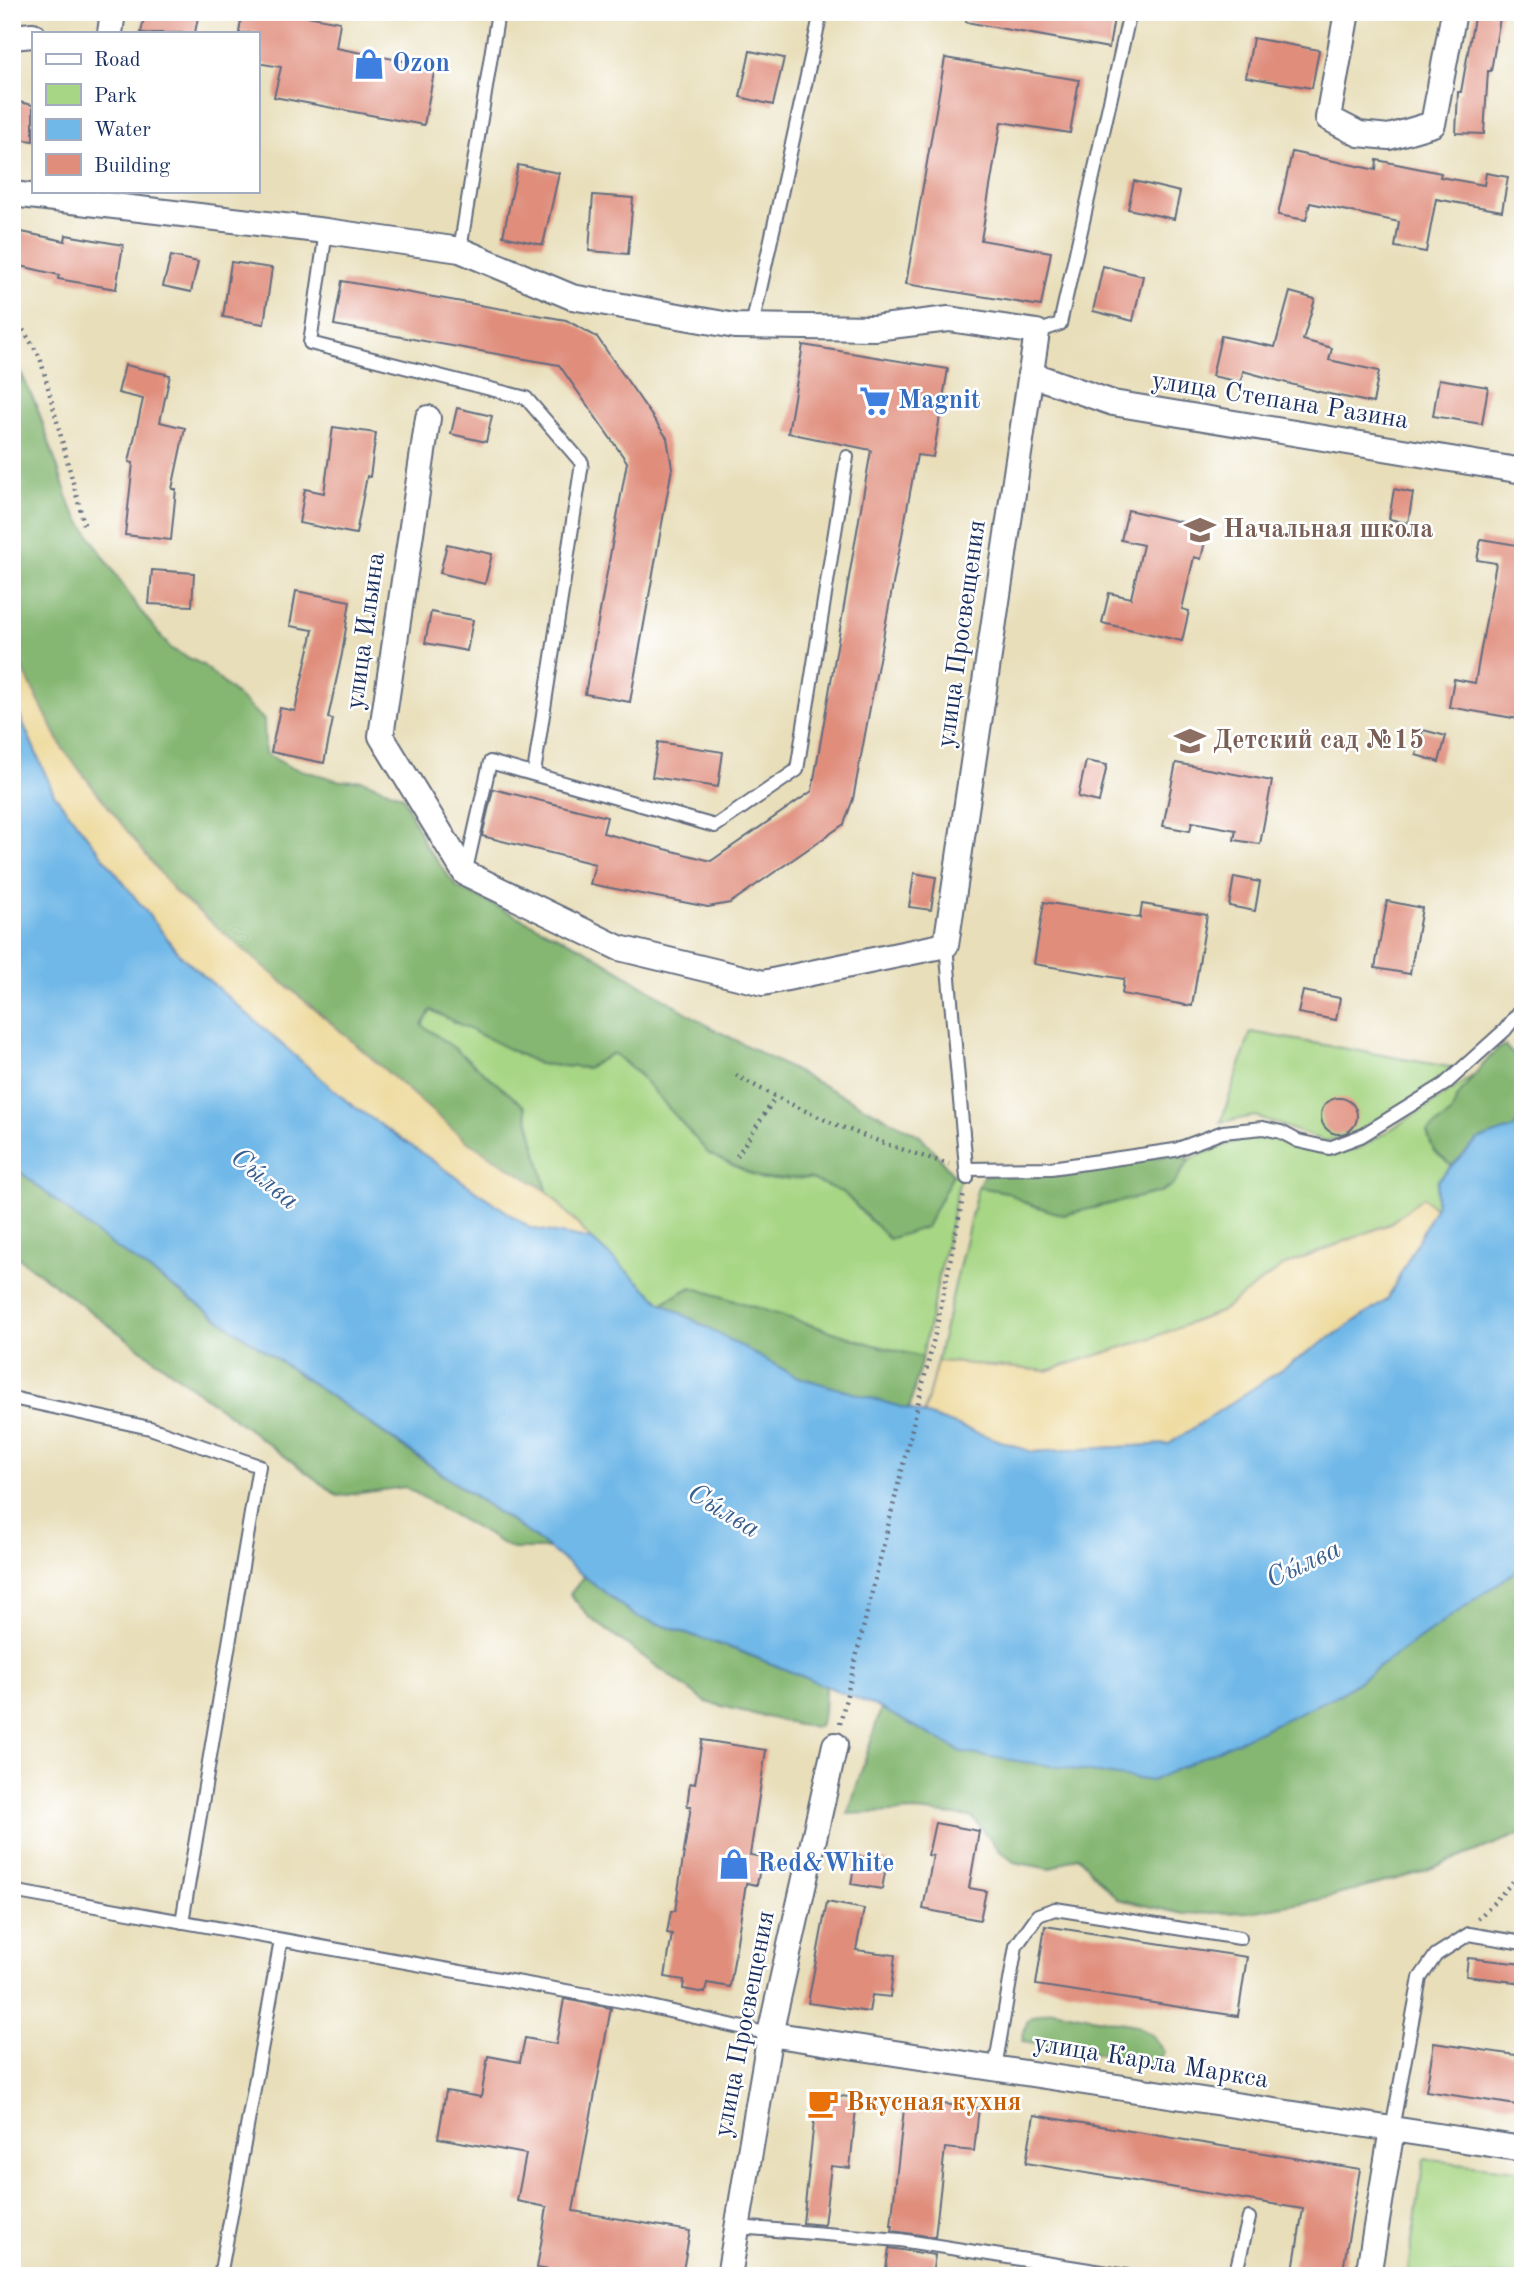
<svg xmlns="http://www.w3.org/2000/svg" width="1535" height="2288" font-family="'Old Standard TT',serif">
<style>
.green{fill:#a7d684;stroke:#618271;stroke-width:2}
.forest{fill:#85b772;stroke:#507368;stroke-width:2}
.sand{fill:#eeda9e;stroke:#84847e;stroke-width:2}
.water{fill:#70b8e8;stroke:#4674a3;stroke-width:2}
.building{fill:#e08d7c}
.lines{fill:none;stroke-linecap:round;stroke-linejoin:round}
.service-casing{stroke:#636c7e;stroke-width:16}
.minor-casing{stroke:#636c7e;stroke-width:28}
.path{stroke:#636c7e;stroke-width:4.5;stroke-dasharray:2 5;stroke-linecap:butt}
.service{stroke:#fff;stroke-width:12}
.minor{stroke:#fff;stroke-width:24}
.labels{text-anchor:middle;dominant-baseline:central;stroke-width:5;stroke-linejoin:round;paint-order:stroke}
.shop-label{font-size:26px;font-weight:bold;fill:#366cbe;stroke:#fff;text-anchor:start}
.street-label{font-size:26px;fill:#1b2f5e;stroke:#fff}
.education-label{font-size:26px;font-weight:bold;fill:#785e54;stroke:#fff;text-anchor:start}
.food-label{font-size:26px;font-weight:bold;fill:#c56008;stroke:#fff;text-anchor:start}
.water-label{font-size:28px;font-style:italic;fill:#395f8e;stroke:#fff}
</style>
<rect width="100%" height="100%" fill="#fff"/>
<filter id="ink" filterUnits="userSpaceOnUse"><feTurbulence type="fractalNoise" baseFrequency=".0143" numOctaves="2"/><feDisplacementMap in="SourceGraphic" scale="14" xChannelSelector="R" yChannelSelector="G"/><feConvolveMatrix kernelMatrix="1 2 1 2 8 2 1 2 1" color-interpolation-filters="sRGB"/></filter>
<filter id="wash" filterUnits="userSpaceOnUse"><feTurbulence type="fractalNoise" baseFrequency=".00686" numOctaves="4" result="noise"/><feDisplacementMap in="SourceGraphic" scale="28" xChannelSelector="R" yChannelSelector="G"/><feGaussianBlur stdDeviation="1.57" result="paint"/><feColorMatrix in="noise" values="0 0 0 0 0 0 0 0 0 0 0 0 0 0 0 0 0 1.4 0 .05"/><feComposite in="paint" operator="in"/></filter>
<g filter="url(#wash)">
<rect width="100%" height="100%" fill="#e8deb9"/>
<path class="green" d="M431,1010L539,1064L587,1068L613,1053L762,1179L809,1178L844,1193L870,1221L926,1227L953,1174L960,1178L922,1357L874,1345L691,1287L662,1303L592,1240L547,1191L525,1107L422,1025Z
M1251,1032L1455,1068L1442,1081L1348,1137L1324,1141L1255,1116L1221,1122Z
M1474,1075L1457,1098L1451,1114L1427,1132L1434,1151L1452,1166L1438,1180L1435,1208L1423,1198L1389,1224L1283,1266L1220,1312L1146,1340L1047,1371L937,1361L978,1187L1007,1192L1023,1202L1064,1215L1160,1192L1173,1185L1190,1159L1241,1139L1269,1136L1323,1154L1360,1148L1430,1105Z
M1424,2159L1523,2171V2276H1407Z"/>
<path class="forest" d="M12,354L37,407L71,507L138,608L171,649L203,665L264,720L265,753L290,767L341,781L362,780L403,796L425,845L457,887L584,949L710,1027L921,1136L953,1174L926,1227L889,1239L844,1193L809,1178L762,1179L709,1154L637,1072L613,1053L587,1068L539,1064L431,1010L422,1025L457,1050L525,1107L547,1191L465,1140L337,1028L175,892L63,749L12,648Z
M1505,1046L1518,1060L1520,1079L1523,1082V1113L1514,1128L1478,1140L1452,1166L1434,1151L1427,1132L1451,1114L1457,1098L1474,1075L1497,1049Z
M1175,1155L1190,1159L1173,1185L1160,1192L1063,1215L1023,1202L1007,1192L978,1187L983,1176Z
M12,1165L98,1235L550,1549H512L405,1487L338,1496L12,1253Z
M691,1287L874,1345L922,1357L909,1410L795,1376L662,1303Z
M1523,1566V1833L1419,1873L1318,1900L1250,1912L1184,1914L1117,1899L1078,1856L1050,1869L1014,1862L1001,1852L972,1817L916,1811L848,1814L881,1708L964,1753L1340,1694Z
M585,1576L635,1616L739,1651L826,1686C822,1704 828,1709 818,1727L798,1725L706,1702L589,1617L570,1594Z
M1053,2010L1135,2025L1153,2036L1164,2052L1154,2066L1119,2057L1022,2042C1027,2014 1027,2018 1053,2010Z"/>
<path class="sand" d="M12,648L63,749L175,892L337,1028L465,1140L547,1191L592,1240L530,1228L349,1103L181,956L54,794L12,698Z
M1423,1197L1435,1208L1387,1300L1169,1444L1032,1452L924,1414L937,1361L1047,1371L1146,1340L1220,1312L1283,1266L1389,1224Z"/>
<path class="water" d="M12,698L54,794L181,956L349,1103L530,1228L592,1240L662,1303L795,1376L918,1412L1032,1452L1169,1444L1387,1300L1435,1208L1438,1180L1478,1140L1514,1128L1523,1113V1566L1340,1694L1151,1781L964,1753L880,1708L740,1651L635,1616L534,1537L98,1235L12,1165Z"/>
<g id="blocks">
<path class="building" d="M145,12H199L195,33H141Z
M242,12H286L340,22L336,48L435,67L424,125L274,97L281,67L257,63V33H239Z
M967,12H1115L1109,48L966,22Z
M1475,12H1501L1491,71H1488L1484,134L1456,133L1458,92H1461Z
M1253,38L1319,50L1312,88L1246,77Z
M750,51L784,58L773,105L740,97Z
M945,58L1079,80L1070,133L1001,122L981,240L1051,252L1041,306L906,284Z
M14,101L33,105V141L12,138Z
M1292,152L1376,170L1377,160L1441,173L1440,177L1484,185L1486,173L1508,177L1502,211L1436,199L1426,252L1395,247L1399,222L1310,203L1306,220L1278,215Z
M518,165L559,173L543,245L503,236Z
M1134,181L1180,192L1174,219L1128,209Z
M593,195L633,198L628,254L589,251Z
M12,230L65,241L66,235L123,245L116,289L58,279L59,275L12,264Z
M171,256L198,262L191,292L163,286Z
M231,262L272,268L264,324L223,317Z
M1103,266L1143,276L1133,321L1093,311Z
M342,281L566,320L597,337L667,438L672,468L630,702L585,694L627,462L559,365L334,325Z
M1290,292L1315,299L1303,340L1332,348L1329,360L1379,371L1373,403L1320,392L1243,371L1241,382L1212,376L1221,336L1275,347Z
M803,345L948,369L933,457L917,455L853,799L844,824L730,903L708,907L590,884L595,864L482,836L493,789L607,817L603,833L711,861L812,791L871,450L788,433Z
M125,365L170,375L160,422L185,428L172,489H176L171,540L125,535L133,463L129,462L143,399L118,393Z
M1439,379L1488,387L1482,424L1433,416Z
M457,408L492,416L486,442L451,434Z
M333,427L376,433L370,477L367,476L356,534L299,523L305,489L324,493Z
M1394,489L1413,493L1408,523L1389,519Z
M1128,510L1208,528L1201,559L1194,557L1182,609L1189,611L1182,641L1102,623L1109,593L1131,598L1143,545L1121,540Z
M1481,539L1523,546V698L1519,719L1449,707L1454,679L1475,683L1496,563L1477,560Z
M447,544L492,554L485,584L440,573Z
M152,570L194,573L192,606L149,604Z
M296,591L350,601L342,654L328,718L333,719L324,763L271,752L280,708L295,711L313,630L290,626Z
M431,612L473,620L467,651L425,643Z
M1423,730L1446,736L1439,762L1416,755Z
M658,742L723,752L718,787L652,777Z
M1086,761L1107,765L1099,802L1078,797Z
M1176,763L1272,781L1260,844L1234,840L1236,830L1192,822L1190,831L1163,826Z
M914,873L936,877L931,910L909,907Z
M1234,877L1260,882L1255,911L1229,906Z
M1387,901L1422,908L1410,974L1375,968Z
M1044,902L1140,918L1142,904L1207,915L1192,1006L1122,994L1124,979L1034,964Z
M1303,991L1340,998L1336,1020L1298,1013Z
M1321 1116a18 18 0 1 1 36 0a18 18 0 1 1-36 0Z
M702,1740L766,1750L750,1855L762,1857L757,1885L746,1883L730,1987L707,1983L705,1993L683,1989L684,1980L665,1977L672,1934L667,1933L671,1911H675L691,1806H687L690,1783L695,1784Z
M935,1823L979,1831L969,1888L986,1891L980,1920L923,1909L933,1856L928,1855Z
M856,1856L887,1861L882,1889L851,1884Z
M827,1902L864,1909L856,1950L895,1955L890,1997L872,1995L869,2012L808,2003Z
M1045,1926L1247,1957L1238,2016L1036,1985Z
M1468,1958L1523,1964V1983L1466,1976Z
M564,1999L611,2008L573,2211L690,2231L682,2276H589L537,2268L547,2207L517,2201L526,2154L438,2138L446,2091L481,2097L488,2056L520,2062L525,2038L556,2044Z
M1434,2043L1523,2056V2106L1426,2091Z
M817,2093L857,2098L850,2168L831,2166L824,2225L803,2223Z
M905,2100L979,2108L974,2151L945,2148L935,2237L892,2231L893,2225H891Z
M1034,2115L1360,2169L1342,2276H1292L1303,2209L1026,2163Z
M889,2248L935,2255L932,2276H885Z"/>
</g>
</g>
<g filter="url(#ink)">
<use href="#blocks" fill-opacity="0" stroke="#636c7e" stroke-width="2"/>
<g class="lines">
<defs>
<path id="service" d="M326,231L310,343L526,398L582,463L534,773
M460,250L498,12
M752,326L821,12
M1037,332L1060,324L1130,12
M466,870L490,762L715,826L797,770L847,457
M946,945L967,1178
M966,1169L1051,1168L1175,1150L1223,1132L1263,1128L1281,1132L1298,1141L1329,1148L1361,1136L1445,1084L1505,1030L1523,1007
M12,1398L150,1428L259,1466L182,1922
M12,1891L638,2004L770,2034
M995,2068L1016,1946L1038,1915L1055,1909L1240,1938
M1392,2129L1420,1978L1436,1955L1469,1934L1523,1943
M737,2227L900,2240L1127,2276
M220,2276L281,1940
M1235,2276L1249,2218"/>
<path id="minor" d="M1347,12L1328,118L1359,134L1389,137L1433,124L1454,12
M110,33L113,12
M12,37L33,35
M12,194L326,231L460,250L572,297L735,326L874,328L949,319L1037,332L946,945L763,983L619,948L465,873L381,736L428,418
M1030,374L1113,403L1523,471
M770,2034L1523,2149
M729,2276L770,2034L835,1745
M1368,2276L1392,2129"/>
</defs>
<use href="#service" class="service-casing"/>
<use href="#minor" class="minor-casing"/>
<path class="path" d="M12,312L40,357L85,528
M736,1075C802,1113 875,1143 949,1164
M737,1156L775,1098
M840,1723L936,1330L964,1193
M1478,1919L1523,1871"/>
<use href="#service" class="service"/>
<use href="#minor" class="minor"/>
</g>
</g>
<defs>
<symbol id="shop-bare" viewBox="-9 -9 18 18"><path d="M-5-2.5h2.3a2.7 3.5 0 0 1 5.4 0H5L5.5 6h-11ZM-1.5-2.5h3a1.5 2.3 0 0 0-3 0Z" fill="#3f7fe0" stroke="#fff" stroke-width="2.5" paint-order="stroke"/></symbol>
<symbol id="supermarket-bare" viewBox="-9 -9 18 18"><path d="M-6-5.5h2.5l.6 2H6L4.5 2H-2.5L-4.4-4H-6ZM-1.5 3.2a1.3 1.3 0 1 0 .1 0ZM3 3.2a1.3 1.3 0 1 0 .1 0Z" fill="#3f7fe0" stroke="#fff" stroke-width="2.5" paint-order="stroke"/></symbol>
<symbol id="school-bare" viewBox="-9 -9 18 18"><path d="M0-5L7-2L0 1L-7-2ZM-4 1L0 2.5L4 1V4Q0 6-4 4Z" fill="#8d6e63" stroke="#fff" stroke-width="2.5" paint-order="stroke"/></symbol>
<symbol id="cafe-bare" viewBox="-9 -9 18 18"><path d="M-5.5-4.5H6V0H3Q3 3.5 0 3.5H-2.5Q-5.5 3.5-5.5 0ZM3-3.2v2h1.7v-2ZM-6 4.5H4V6H-6Z" fill="#e8710a" stroke="#fff" stroke-width="2.5" paint-order="stroke"/></symbol>
</defs>
<g fill-rule="evenodd">
<use href="#shop-bare" x="347" y="42" width="44" height="44"/>
<use href="#supermarket-bare" x="853" y="379" width="44" height="44"/>
<use href="#school-bare" x="1178" y="508" width="44" height="44"/>
<use href="#school-bare" x="1168" y="719" width="44" height="44"/>
<use href="#shop-bare" x="712" y="1842" width="44" height="44"/>
<use href="#cafe-bare" x="801" y="2081" width="44" height="44"/>
</g>
<g class="labels">
<g class="shop-label">
<text x="392" y="64">Ozon</text>
<text x="898" y="401">Magnit</text>
<text x="757" y="1864">Red&amp;White</text>
</g>
<g class="street-label">
<text transform="translate(1280 401) rotate(9)">улица Степана Разина</text>
<text transform="translate(366 631) rotate(-82)">улица Ильина</text>
<text transform="translate(962 634) rotate(-82)">улица Просвещения</text>
<text transform="translate(745 2024) rotate(-79)">улица Просвещения</text>
<text transform="translate(1151 2062) rotate(9)">улица Карла Маркса</text>
</g>
<g class="education-label">
<text x="1223" y="530">Начальная школа</text>
<text x="1213" y="741">Детский сад №15</text>
</g>
<g class="food-label">
<text x="846" y="2103">Вкусная кухня</text>
</g>
<g class="water-label">
<text transform="translate(264 1180) rotate(40)">Сы́лва</text>
<text transform="translate(723 1512) rotate(31)">Сы́лва</text>
<text transform="translate(1304 1565) rotate(-25)">Сы́лва</text>
</g>
</g>
<rect width="1535" height="2288" fill="none" stroke="#fff" stroke-width="42"/>
<rect x="32" y="32" width="228" height="161" fill="#ffffff" stroke="#a4acbf" stroke-width="2"/>
<rect x="46" y="54" width="35" height="10" fill="#ffffff" stroke="#a4acbf" stroke-width="2"/>
<text x="94" y="66" font-size="21" fill="#1b2f5e">Road</text>
<rect x="46" y="84" width="35" height="21" fill="#a7d684" stroke="#a4acbf" stroke-width="2"/>
<text x="94" y="102" font-size="21" fill="#1b2f5e">Park</text>
<rect x="46" y="119" width="35" height="21" fill="#70b8e8" stroke="#a4acbf" stroke-width="2"/>
<text x="94" y="136" font-size="21" fill="#1b2f5e">Water</text>
<rect x="46" y="154" width="35" height="21" fill="#e08d7c" stroke="#a4acbf" stroke-width="2"/>
<text x="94" y="172" font-size="21" fill="#1b2f5e">Building</text>
</svg>
